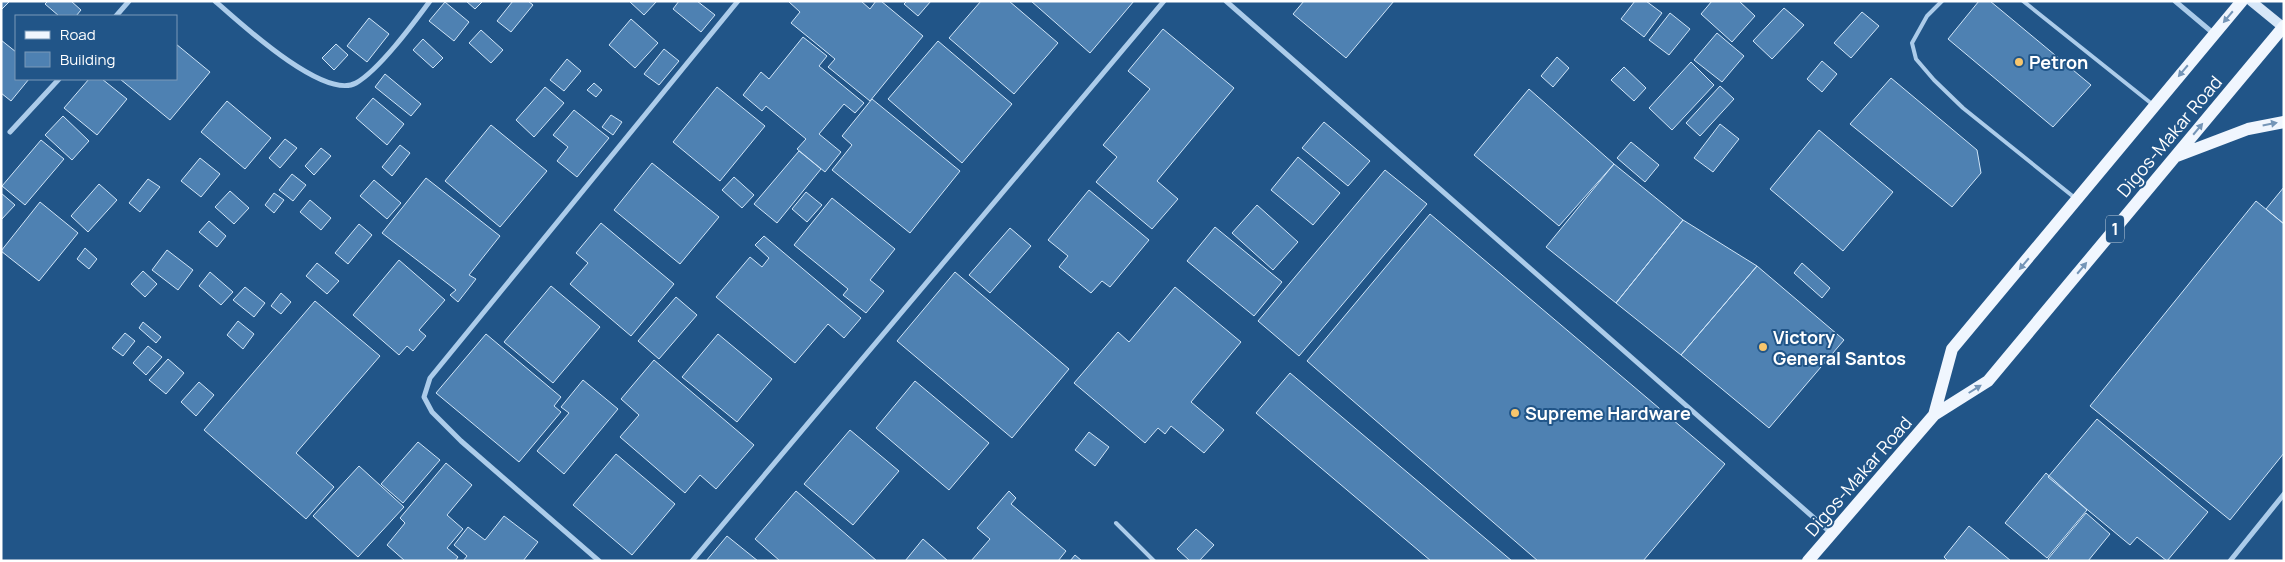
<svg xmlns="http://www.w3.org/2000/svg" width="2285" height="562" font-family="Manrope,sans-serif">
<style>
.building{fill:#4e81b2;stroke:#d0e5f8}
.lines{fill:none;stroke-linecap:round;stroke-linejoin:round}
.service{stroke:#acccea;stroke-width:4}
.minor{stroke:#acccea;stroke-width:5}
.secondary{stroke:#d7e7f8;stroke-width:10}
.primary{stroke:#f0f6fe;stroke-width:12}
.oneway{fill:#7495b7}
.poi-dot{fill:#f7c66d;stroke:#215588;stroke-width:2}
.labels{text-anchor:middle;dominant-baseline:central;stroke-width:4;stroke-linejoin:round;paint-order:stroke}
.shield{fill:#215588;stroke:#bcccdb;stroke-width:1}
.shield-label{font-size:16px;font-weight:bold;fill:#fff}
.poi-label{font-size:18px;font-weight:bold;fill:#fff;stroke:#215588;text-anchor:start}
.street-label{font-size:18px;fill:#fff;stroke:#215588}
</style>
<rect width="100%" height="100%" fill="#215588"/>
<path class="building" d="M1,1H10L1,10Z
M48,1H71L81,10L76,16H59L45,4Z
M466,1H483L475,9Z
M513,1H528L533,5L511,32L497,21Z
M629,1H657L644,15Z
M679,1H697L715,15L701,32L673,9Z
M788,1H861L870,9L876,1H881L923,36L870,101L828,67L835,59L791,23L800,12Z
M907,1H931L918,16L904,4Z
M981,1H1009L1058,43L1014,94L949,38Z
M1031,1H1134L1090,53Z
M1304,1H1394L1346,58L1293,14Z
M1635,1H1646L1662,13L1644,37L1621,19Z
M1712,1H1739L1755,16L1732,42L1701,14Z
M1979,1H1990L2091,85L2053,127L1948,39Z
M445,2L469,22L454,41L429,21Z
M1784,8L1804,25L1772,59L1753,41Z
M1862,12L1879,26L1851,58L1834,43Z
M1670,13L1690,29L1669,55L1649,40Z
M369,18L389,34L367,62L347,46Z
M631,19L658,43L635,68L609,45Z
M1163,29L1234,88L1157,181L1178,199L1152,229L1096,182L1117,157L1103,145L1150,89L1128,71Z
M481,30L503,50L491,63L469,43Z
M1717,33L1744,56L1722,82L1694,60Z
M803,37L827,56L819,66L864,103L855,113L844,104L819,134L841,152L825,172L797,149L806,139L766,106L762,111L743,95L761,72L769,79Z
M423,39L443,58L433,68L413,50Z
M1,40L16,52V79H29L11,101L1,93Z
M938,41L1012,104L962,163L888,99Z
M176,44L210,72L170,120L120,79H176Z
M336,44L348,55L334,70L322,58Z
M664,49L679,61L659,85L644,74Z
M1557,57L1569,68L1553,87L1541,76Z
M567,59L581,71L564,91L550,80Z
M1822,61L1837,74L1822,92L1807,79Z
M1691,62L1714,85L1672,130L1649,108Z
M1624,67L1646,88L1634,101L1611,80Z
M385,74L421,104L411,116L375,87Z
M1891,78L1977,150L1981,173L1952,207L1850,124Z
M89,79H102L127,99L97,135L64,108Z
M594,83L602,90L596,97L587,90Z
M1720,86L1734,99L1700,136L1686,123Z
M545,87L564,103L534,137L516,120Z
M717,87L765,126L720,181L673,142Z
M1529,89L1614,164L1559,226L1474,155Z
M373,98L404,124L387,145L356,118Z
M872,99L960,171L910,233L832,170L852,145L842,136Z
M227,101L271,138L245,169L201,132Z
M574,110L609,138L577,177L557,161L568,147L553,135Z
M611,115L622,122L613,135L602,127Z
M63,116L89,141L72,160L45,135Z
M1324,122L1370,161L1348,186L1302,148Z
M1720,124L1739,139L1713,172L1694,158Z
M491,125L547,171L500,227L445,181Z
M1819,130L1893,192L1843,251L1770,189Z
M285,139L297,148L280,168L269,158Z
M41,140L64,159L25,205L2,186Z
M1631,142L1659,165L1645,182L1617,158Z
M400,145L410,153L392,176L382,167Z
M321,148L331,156L314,175L305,166Z
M799,151L821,169L777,223L754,204Z
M1298,157L1340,193L1313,225L1271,190Z
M200,158L220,174L201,197L181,181Z
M652,163L719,217L680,264L614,210Z
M1614,164L1683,220L1616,303L1546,247Z
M1385,170L1427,204L1299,356L1258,321Z
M292,174L306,185L293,201L279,190Z
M734,177L754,195L742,208L722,190Z
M426,178L500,236L469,275L476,279L458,302L450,295L456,290L382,233Z
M148,179L160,187L140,212L129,203Z
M374,180L401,203L387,219L360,196Z
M99,184L117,200L88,232L71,216Z
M2284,187V224L2266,209Z
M1089,190L1149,240L1110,287L1102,281L1091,293L1059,267L1068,256L1048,240Z
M230,191L249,208L234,224L215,207Z
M806,192L822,205L807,222L792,209Z
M1,193L15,205L1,220Z
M274,193L284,200L274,213L265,205Z
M832,198L895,249L870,280L884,291L866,313L843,295L848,289L794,245Z
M310,200L331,218L321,230L300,212Z
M2256,201L2284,224V453L2230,520L2090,406Z
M40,202L78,233L39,281L1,251Z
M1257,205L1298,242L1273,270L1232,233Z
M1430,214L1725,464L1643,561H1538L1307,361Z
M1683,220L1757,266L1681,355L1616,303Z
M209,221L226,236L217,247L199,232Z
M601,223L674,284L631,336L570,284L588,263L576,253Z
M359,224L372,235L348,264L335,253Z
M1215,227L1282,282L1254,316L1187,261Z
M1010,228L1031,246L990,293L969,275Z
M764,236L861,318L844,338L828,324L795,363L716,297L750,257L762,267L769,258L755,245Z
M85,248L97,259L89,269L77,259Z
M167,250L193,270L178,290L152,270Z
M399,260L445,300L419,330L426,336L413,351L407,346L399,355L353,315Z
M317,263L339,281L327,294L306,276Z
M1802,263L1830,288L1822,298L1794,273Z
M1757,266L1844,340L1769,428L1681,355Z
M143,271L157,284L145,297L131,284Z
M210,272L233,292L221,305L199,286Z
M955,272L1069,369L1012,438L897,341Z
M551,286L600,327L553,383L504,342Z
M245,287L265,303L254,317L233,300Z
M1175,287L1241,342L1191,402L1224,430L1204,453L1171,426L1165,434L1158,428L1145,443L1074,383L1118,332L1129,342Z
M281,293L291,302L281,314L271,306Z
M676,297L697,315L659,359L638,341Z
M315,301L380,356L296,453L334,487L306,519L204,430Z
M238,321L254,334L243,349L227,335Z
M143,322L161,337L156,343L139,328Z
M125,333L135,341L123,356L112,348Z
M486,334L561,397L554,406L561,412L519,462L436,393Z
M718,334L772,379L737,422L682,377Z
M148,346L162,357L146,375L133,363Z
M168,359L184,373L166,394L149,380Z
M654,360L754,445L716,489L700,475L685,493L620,437L639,415L621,399Z
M1290,373L1512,561H1431L1256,413Z
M583,380L618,409L564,474L537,451L569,413L561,407Z
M915,381L989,443L949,490L876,428Z
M199,382L214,395L196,416L181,402Z
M2097,419L2208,512L2167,561L2137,537L2130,545L2048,477Z
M850,430L899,471L853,525L804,484Z
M1089,432L1109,447L1095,466L1075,450Z
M418,442L440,460L403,503L381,484Z
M616,454L675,504L632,555L573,505Z
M446,463L472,485L447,515L463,529L447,548L458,557L455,561H405L387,545L405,523L400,518Z
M359,466L404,507L358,557L313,516Z
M2046,473L2087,510L2047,558L2005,523Z
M796,491L877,561H780L755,539Z
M1009,491L1016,498L1011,504L1066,551L1058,561H971L990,539L977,528Z
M2086,513L2110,534L2088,561H2050L2048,559Z
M504,516L538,542L523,561H463L467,556L454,545L468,527L485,540Z
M1969,526L2011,561H1948L1944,557Z
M1196,529L1214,545L1199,561H1190L1177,549Z
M727,536L758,561H706Z
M923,539L948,561H905Z
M1075,555L1082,561H1070Z"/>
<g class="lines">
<path class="service" d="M1942,1L1927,16L1912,43L1916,59L1934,80L1963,108L2075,198
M2023,1L2152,104
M1116,523L1154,561"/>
<path class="minor" d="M215,1C239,22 324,101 356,83C379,70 413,24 430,1
M1226,1L1830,532
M2175,1L2213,33
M116,16L129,1
M10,132L59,79
M599,561L461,441L432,412L424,397L430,378L738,1
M692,561L1164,1
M2230,561L2284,494"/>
<path class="secondary" d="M2251,1L2284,28"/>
<path class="primary" d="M2177,156L2248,129L2284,122
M1934,415L1952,349L2242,1
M1808,561L1934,415L1988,381L2284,26"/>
</g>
<defs><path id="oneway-solid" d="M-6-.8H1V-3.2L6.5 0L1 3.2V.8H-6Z" transform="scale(1.25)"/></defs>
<g class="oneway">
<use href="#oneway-solid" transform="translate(2228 17) rotate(130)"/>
<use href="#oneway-solid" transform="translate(2183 71) rotate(130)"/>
<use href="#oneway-solid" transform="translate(2270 124) rotate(-11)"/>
<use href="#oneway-solid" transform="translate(2198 129) rotate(-50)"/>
<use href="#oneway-solid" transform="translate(2024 264) rotate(130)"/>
<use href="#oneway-solid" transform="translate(2082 268) rotate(-50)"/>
<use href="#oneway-solid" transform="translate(1975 389) rotate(-32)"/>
</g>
<g class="poi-dot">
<circle cx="2019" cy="62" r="5"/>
<circle cx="1763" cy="347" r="5"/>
<circle cx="1515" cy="413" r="5"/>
</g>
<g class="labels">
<rect class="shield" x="2106" y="215.5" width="18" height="27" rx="4"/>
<g class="shield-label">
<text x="2115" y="229">1</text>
</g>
<g class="poi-label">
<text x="2029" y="62">Petron</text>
<text x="1773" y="337">Victory<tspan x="1773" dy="21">General Santos</tspan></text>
<text x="1525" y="413">Supreme Hardware</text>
</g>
<g class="street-label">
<text transform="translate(2169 136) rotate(-50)">Digos-Makar Road</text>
<text transform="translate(1858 476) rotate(-49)">Digos-Makar Road</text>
</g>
</g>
<rect width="2285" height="562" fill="none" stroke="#ffffff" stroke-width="5"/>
<rect x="15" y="15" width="162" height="65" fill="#215588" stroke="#7a99b8"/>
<rect x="25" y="31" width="25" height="8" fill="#f0f6fe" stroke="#7a99b8"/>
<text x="60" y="40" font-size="15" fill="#ffffff">Road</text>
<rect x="25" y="52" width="25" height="15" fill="#4e81b2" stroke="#7a99b8"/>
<text x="60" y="65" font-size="15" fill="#ffffff">Building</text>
</svg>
